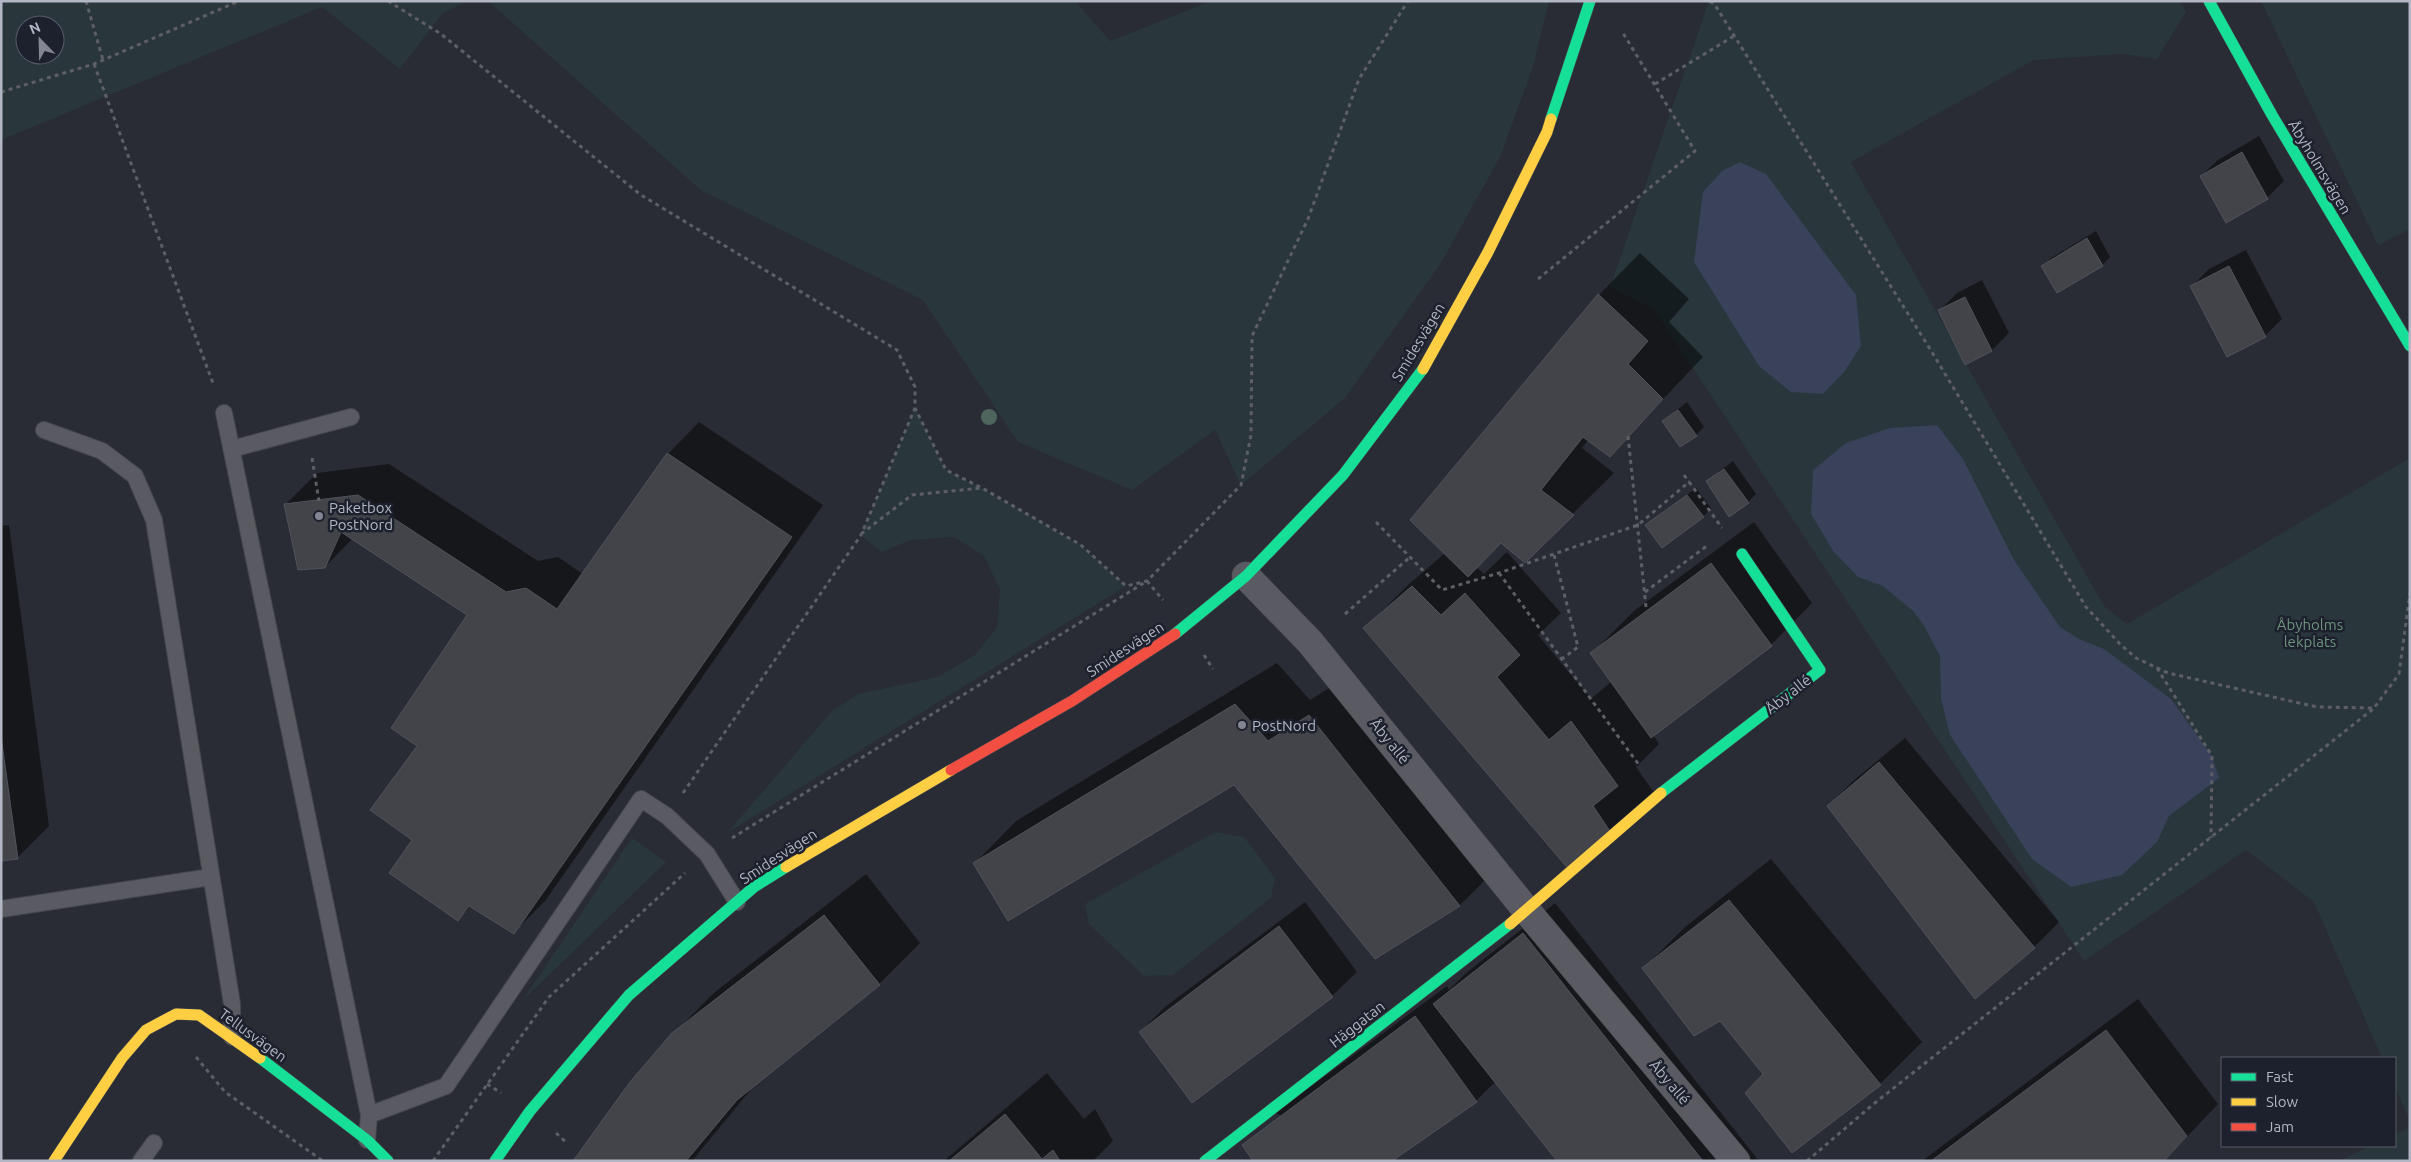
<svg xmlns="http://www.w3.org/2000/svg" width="2411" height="1162" font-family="Ubuntu,sans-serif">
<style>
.green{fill:#29363b;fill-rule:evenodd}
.water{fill:#3a415b}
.shadow{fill:#0007}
.building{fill:#42444a;stroke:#50535b}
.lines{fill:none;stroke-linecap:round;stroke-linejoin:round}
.lane-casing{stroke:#45474d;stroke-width:18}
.street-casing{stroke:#45474d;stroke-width:29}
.fast-casing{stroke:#45474d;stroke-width:12}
.slow-casing{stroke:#45474d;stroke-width:12}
.jam-casing{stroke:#45474d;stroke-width:12}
.path{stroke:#5d5f66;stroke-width:3;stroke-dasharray:4 4;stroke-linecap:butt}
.lane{stroke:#595a62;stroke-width:16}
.street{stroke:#595a62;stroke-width:28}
.fast{stroke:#16e098;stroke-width:11}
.slow{stroke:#ffcf43;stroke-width:11}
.jam{stroke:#f24e42;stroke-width:11}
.tree{fill:#4e655d}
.poi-dot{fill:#838692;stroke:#1d202d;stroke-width:2}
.labels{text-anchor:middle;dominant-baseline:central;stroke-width:5;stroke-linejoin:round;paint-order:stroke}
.street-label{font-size:15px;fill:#b3b6c4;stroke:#1d202d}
.poi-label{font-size:15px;fill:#b3b6c4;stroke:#1d202d;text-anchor:start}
.park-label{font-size:15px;fill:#6d937e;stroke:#1d202d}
</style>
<rect width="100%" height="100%" fill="#292c34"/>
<path class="green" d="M1,1H467L442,14L400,69L322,7L1,140ZM25,25H55V55H25Z
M488,1H1075L1110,41L1211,1H1549L1533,67L1500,157L1441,263L1345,398L1241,485L1215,430L1132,490L1018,442L923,300L702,191Z
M1709,1H2180L2186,12L2157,59L2122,54L2034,60L1851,162L2104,606L2127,624L2410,458V1121L2395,1086V1058H2382L2314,902L2246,850L2084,961L1654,309L1610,287Z
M2261,1H2410V229L2378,245Z
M915,408L946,470L982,488L1081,545L1126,586L727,833L832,711L858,694L937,677L974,656L997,627L1000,590L984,556L954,537L911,540L881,552L861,535Z
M1215,832L1244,837L1275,878L1271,898L1173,975L1144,976L1089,924L1085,904Z
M632,838L666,862L522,1001Z
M2410,1127V1161H2340L2370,1146H2395V1134Z"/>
<path class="water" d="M1740,162L1766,174L1856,295L1861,346L1844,372L1823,394L1791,392L1759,366L1694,262L1703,192L1722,171Z
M1937,425L1963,459L2014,560L2060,627L2079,639L2104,649L2171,699L2212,756L2219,778L2169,816L2157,842L2122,875L2071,887L2032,859L1950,735L1941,699L1940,656L1923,624L1913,611L1883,586L1858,577L1833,551L1811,514L1813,470L1846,443L1890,428Z"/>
<path class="shadow" d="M2259,136L2284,181L2267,198L2201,176L2218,160Z
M2096,231L2110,257L2102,265L2043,266L2051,258Z
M2246,250L2282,319L2265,336L2192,286L2209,269Z
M1640,253L1689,299L1669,322L1703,357L1610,455L1588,440L1582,448L1614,473L1525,561L1501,542L1476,567L1484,574L1507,552L1561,613L1538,635L1591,699L1612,681L1592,653L1634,611L1754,522L1812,603L1771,645L1653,735L1659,744L1636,767L1655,794L1613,836L1365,628L1407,586L1445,553L1412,520L1599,295Z
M1982,280L2009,333L1992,350L1940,310L1957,293Z
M1687,402L1704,427L1696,435L1664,421Z
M699,422L823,505L545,901L514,932L471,906L458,920L414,840L419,746L469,615L353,538L325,567L286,504L317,473L389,464L538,561L558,557L583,574L668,454Z
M1733,461L1756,494L1748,502L1707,481Z
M1696,488L1711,508L1703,517L1647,525Z
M9,525L49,826L17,858L1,860V526Z
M1277,663L1310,700L1351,674L1501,864L1460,905L1376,958L1234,784L975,863L1016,821Z
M1905,738L2059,922L2034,947L1975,997L1828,806L1853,781Z
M1771,859L1922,1042L1880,1084L1793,1151L1765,1074L1720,1019L1644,968L1685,927Z
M866,874L920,943L879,984L757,1082L692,1161H575L673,1034L715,992Z
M1305,902L1357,972L1332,996L1140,1032L1165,1007Z
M1555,903L1759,1161H1559L1496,1081L1476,1101L1389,1161L1275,1113L1447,986L1449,990L1466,973Z
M2138,999L2218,1104L2164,1161H1922Z
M1047,1073L1084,1119L1095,1109L1113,1141L1093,1161H944Z"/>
<path class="building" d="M2242,152L2268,199L2226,223L2200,176Z
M2087,238L2103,266L2057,293L2041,266Z
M2229,266L2266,337L2227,357L2190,286Z
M1598,294L1648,341L1628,364L1663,399L1610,457L1583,437L1541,490L1574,515L1525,563L1501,543L1468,577L1410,520Z
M1965,297L1992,351L1965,365L1938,310Z
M1678,410L1697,436L1680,447L1662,421Z
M667,453L792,537L514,934L469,906L458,921L389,873L412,840L370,810L417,746L391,728L467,615L341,532L325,568L298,570L284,504L358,495L506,592L526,588L557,609Z
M1724,469L1749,503L1729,517L1706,481Z
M1687,495L1704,517L1662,548L1645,525Z
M1711,563L1772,646L1651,738L1590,653Z
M1412,586L1441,615L1465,593L1520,655L1497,677L1549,740L1571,721L1618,786L1593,806L1614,837L1571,872L1363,628Z
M1235,704L1268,741L1309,715L1460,906L1375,959L1234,785L1008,921L973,863Z
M1,736L18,859L1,861Z
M1879,762L2035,948L1975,999L1827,806Z
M1729,900L1881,1085L1792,1153L1745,1093L1763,1074L1720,1021L1694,1036L1642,968Z
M824,915L880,985L737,1100L686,1161H573L630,1082L672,1033Z
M1279,926L1333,997L1192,1103L1139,1032Z
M1523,933L1703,1161H1557L1433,1004Z
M1415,1016L1477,1102L1392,1161H1253L1242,1145Z
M2106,1030L2187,1136L2164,1161H1931Z
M1005,1114L1042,1159L1053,1150L1060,1161H949Z"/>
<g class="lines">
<defs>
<path id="lane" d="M224,413L369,1115L367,1140
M44,430L102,451L135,476L154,520L232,1004V1037
M232,449L351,417
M1,909L211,877
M369,1115L446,1086L641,799L667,816L707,854L737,902
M141,1161L154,1143"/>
<path id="street" d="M1246,576L1310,642L1527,911L1736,1161"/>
<path id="fast" d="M2209,1L2272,115L2410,346
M1551,119L1590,1
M1175,634L1246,576L1343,475L1423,369
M1661,793L1820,670L1742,554
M260,1058L367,1140L388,1161
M495,1161L530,1111L629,995L754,887L786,867
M1205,1161L1510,924"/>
<path id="slow" d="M1423,369L1488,252L1547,132L1551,119
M786,867L951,770
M1510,924L1661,793
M54,1161L122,1058L146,1030L176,1014L199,1015L260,1058"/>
<path id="jam" d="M951,770L1072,701L1175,634"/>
</defs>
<use href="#lane" class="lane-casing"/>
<use href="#street" class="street-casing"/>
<use href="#fast" class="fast-casing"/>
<use href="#slow" class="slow-casing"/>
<use href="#jam" class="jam-casing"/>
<path class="path" d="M86,1L103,60
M388,1L441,34L641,195L897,350L915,387V408L946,470L982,488L1081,545L1126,586L1147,581L1241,485L1251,435L1252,336L1308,219L1359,79L1408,1
M1710,1L1715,5L1930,349L2086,607L2120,644L2136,658L2168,673L2317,707L2374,708L2399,674L2410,593
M94,64L214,386
M1655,84L1734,36
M1,92L94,64L239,1
M1538,279L1695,151L1623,33
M1628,436L1646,607
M312,458L319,501
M1684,475L1689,482
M1376,522L1442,590L1499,573L1638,525L1689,482L1722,528
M861,534L912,495L981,488
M1554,555L1578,647L1562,659
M1499,573L1639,765
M1645,592L1708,545
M1345,614L1410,557
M1204,655L1213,669
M2157,668L2212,756L2211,838
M683,793L861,535L915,408
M732,838L1147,581L1163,600
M196,1057L225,1092L323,1161
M487,1084L501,1093
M556,1133L567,1143
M433,1161L549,997L685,873
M1807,1161L1876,1102L2373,709"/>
<use href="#lane" class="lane"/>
<use href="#street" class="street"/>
<use href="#fast" class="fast"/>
<use href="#slow" class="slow"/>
<use href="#jam" class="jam"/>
</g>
<circle class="tree" cx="989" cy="417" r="8"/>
<g class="poi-dot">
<circle cx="319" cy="516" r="5"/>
<circle cx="1242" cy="725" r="5"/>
</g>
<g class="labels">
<g class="street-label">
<text transform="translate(2320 167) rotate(59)">Åbyholmsvägen</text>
<text transform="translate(1418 342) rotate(-59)">Smidesvägen</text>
<text transform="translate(1125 649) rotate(-33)">Smidesvägen</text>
<text transform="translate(1788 694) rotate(-38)">Åby allé</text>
<text transform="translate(1390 741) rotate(51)">Åby allé</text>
<text transform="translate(778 856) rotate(-33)">Smidesvägen</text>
<text transform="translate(1357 1024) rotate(-38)">Häggatan</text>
<text transform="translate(253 1035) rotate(36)">Tellusvägen</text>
<text transform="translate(1670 1082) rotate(50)">Åby allé</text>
</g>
<g class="poi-label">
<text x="329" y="507">Paketbox<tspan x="329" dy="17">PostNord</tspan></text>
<text x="1252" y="725">PostNord</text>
</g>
<g class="park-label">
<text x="2310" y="624">Åbyholms<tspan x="2310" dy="17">lekplats</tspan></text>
</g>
</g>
<rect width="2411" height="1162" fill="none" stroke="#b3b6c4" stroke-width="5"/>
<rect x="2221" y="1057" width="175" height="90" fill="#1d202d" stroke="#595c69"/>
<rect x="2231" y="1073" width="25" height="8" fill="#16e098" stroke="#595c69"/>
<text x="2266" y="1082" font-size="15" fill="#b3b6c4">Fast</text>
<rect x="2231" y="1098" width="25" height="8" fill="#ffcf43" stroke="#595c69"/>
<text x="2266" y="1107" font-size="15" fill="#b3b6c4">Slow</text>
<rect x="2231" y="1123" width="25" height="8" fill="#f24e42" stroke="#595c69"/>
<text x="2266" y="1132" font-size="15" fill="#b3b6c4">Jam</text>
<g transform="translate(40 40) rotate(337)"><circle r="24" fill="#1d202d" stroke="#595c69"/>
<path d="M0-4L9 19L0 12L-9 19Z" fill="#838692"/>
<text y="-8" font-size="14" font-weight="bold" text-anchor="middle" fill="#b3b6c4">N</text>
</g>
</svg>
